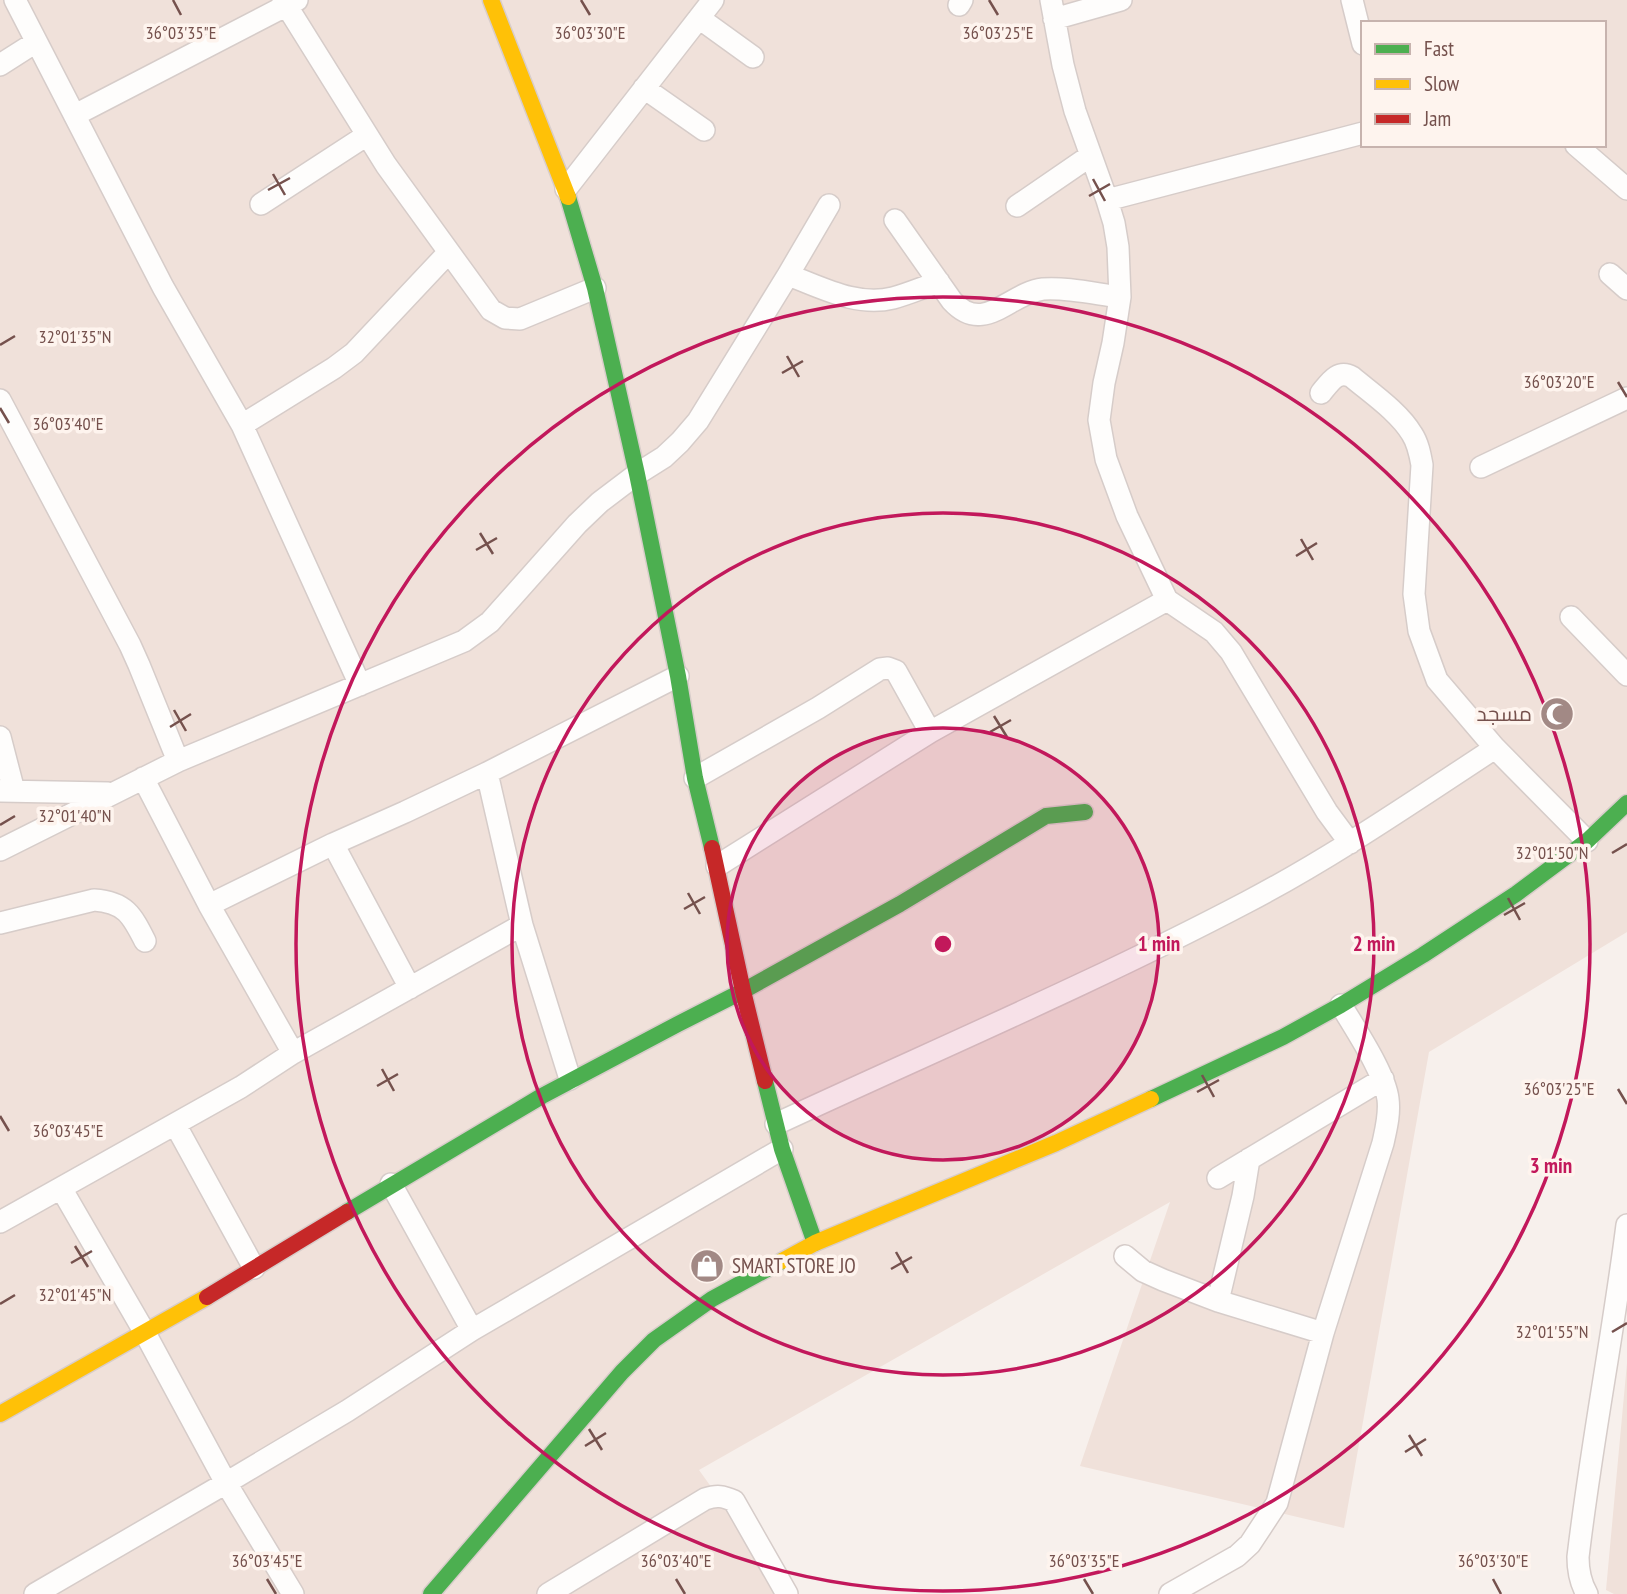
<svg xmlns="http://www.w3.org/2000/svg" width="1627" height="1594" font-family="'PT Sans Narrow',Cairo,sans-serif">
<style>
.residential{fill:#f0e1da;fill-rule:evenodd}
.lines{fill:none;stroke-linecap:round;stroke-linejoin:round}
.street-casing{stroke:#d6ccc9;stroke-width:24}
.fast-casing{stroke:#d8cdca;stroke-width:19}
.slow-casing{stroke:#d8cdca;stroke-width:19}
.jam-casing{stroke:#d8cdca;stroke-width:19}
.street{stroke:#fefdfc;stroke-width:21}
.fast{stroke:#4caf50;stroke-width:16}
.slow{stroke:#ffc107;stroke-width:16}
.jam{stroke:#c62828;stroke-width:16}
.ticks{fill:none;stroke:#75514d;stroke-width:2.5}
.ring{fill:none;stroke:#c2185b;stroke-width:3.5}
.labels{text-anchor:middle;stroke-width:7;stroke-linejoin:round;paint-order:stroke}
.poi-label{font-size:21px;fill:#75514d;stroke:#fef4ee;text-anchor:end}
.ticks-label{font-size:18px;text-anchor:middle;fill:#75514d;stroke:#fef4ee;stroke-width:7;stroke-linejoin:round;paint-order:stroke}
.centre{fill:#c2185b;stroke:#fef4ee;stroke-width:3.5}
.ring-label{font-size:21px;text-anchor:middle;font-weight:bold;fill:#c2185b;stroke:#fef4ee;stroke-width:7;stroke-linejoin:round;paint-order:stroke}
</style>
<rect width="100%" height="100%" fill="#f7f0ec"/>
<path class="residential" d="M0,0H1627V932L1429,1052L1344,1528L1080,1466L1170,1202L699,1470L788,1594H0ZM1363,23H1604V145H1363Z
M1627,1363V1594H1614L1606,1590Z"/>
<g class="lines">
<g class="street-casing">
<path id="street" d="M15,0L163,287L242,425L360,685
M283,0L386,165L491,310L505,318L520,319L595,288
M1051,0L1063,65L1075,111L1107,200L1114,223L1118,247L1120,297L1113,343L1104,383L1099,420L1106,459L1127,516L1167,600L1214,632L1231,652L1327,812L1350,843
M1352,0L1363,44
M959,5L962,0
M699,18L753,57
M1054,19L1121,0
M0,65L36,42
M644,88L704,130
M75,115L297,0
M1576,145L1627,189
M566,189L713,0
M1107,200L1363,133
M261,204L367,135
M1017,206L1090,156
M895,220L952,301C984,336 1009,293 1043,289C1066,287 1096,294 1120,297
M1610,274L1627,289
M788,275C821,287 856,307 893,298C908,294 924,287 939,282
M1321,393C1330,382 1338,369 1352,377C1371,393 1399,412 1412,434C1418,443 1420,454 1422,465L1414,594L1419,631L1437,680L1495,748L1587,841
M0,400L130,645L139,665L178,761
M242,425L334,368L354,353L449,252
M1481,467L1627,398
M1571,617L1627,675
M0,737L14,791
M487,773L522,925L570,1079
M143,778L209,905L293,1053
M695,778L818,708L880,669L888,668L896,671L930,732
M0,791L108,793
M333,844L410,988
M0,850L178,761L464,641L490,622L577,524L600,502L637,474L664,457L680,442L698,421L788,275L829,205
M717,866L930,732L1167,600
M209,905L333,844L405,812L487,773L678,676
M0,923L94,900C125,902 132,915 145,941
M175,1124L254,1268
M776,1124C933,1051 1093,983 1247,902C1333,857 1414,801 1495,748
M1218,1178L1383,1079
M391,1184L472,1330
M61,1188L145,1333L226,1483L293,1594
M0,1222L241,1087L293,1053L522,925
M1125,1256L1143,1271L1163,1280L1218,1301L1323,1333
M1218,1301L1243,1196L1249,1159
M35,1594L226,1483L347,1411L472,1330L782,1149
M548,1594L705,1499C717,1495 723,1496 734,1501L787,1594
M1170,1594L1237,1556L1250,1544L1277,1503L1323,1333L1383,1143C1386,1129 1390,1114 1388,1099C1385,1073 1355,1029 1341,1005
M1587,1594C1580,1582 1578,1571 1578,1557C1591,1446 1613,1336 1627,1225"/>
</g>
<g class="fast-casing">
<path id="fast" d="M568,197L595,288L637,474L678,676L695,778L712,848
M765,1081L782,1149L815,1243
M1151,1099L1283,1037L1341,1005L1423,955L1516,894L1587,841L1627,803
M347,1212L542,1096L678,1024L743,991L900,904L1046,816L1085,812
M431,1594L622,1372L654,1340L712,1299L782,1261"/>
</g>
<g class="slow-casing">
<path id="slow" d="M491,0L568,197
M782,1261L815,1243L1056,1143L1151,1099
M0,1414L207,1297"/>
</g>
<g class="jam-casing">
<path id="jam" d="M712,848L743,991L765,1081
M207,1297L347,1212"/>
</g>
<use href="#street" class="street"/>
<use href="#fast" class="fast"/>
<use href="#slow" class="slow"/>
<use href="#jam" class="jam"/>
</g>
<path class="ticks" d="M173,0L181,15M581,0L590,15M989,0L998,15M273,174L285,195M1093,179L1105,201M268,190L290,178M1089,196L1110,184M0,345L15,336M787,356L799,377M782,373L803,361M1618,382L1627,397M0,408L9,423M480,533L493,554M1301,539L1313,560M476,550L497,538M1296,556L1317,543M174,710L186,731M994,716L1007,737M170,727L191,714M990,732L1011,720M0,825L15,816M1612,853L1627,844M688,893L700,914M1508,898L1520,920M684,909L705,897M1504,915L1525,903M382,1069L394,1091M1202,1075L1214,1097M377,1086L398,1074M1618,1089L1627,1104M1197,1092L1219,1080M0,1116L9,1131M75,1246L88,1267M896,1252L908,1273M71,1263L92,1251M891,1269L912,1257M0,1304L15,1295M1612,1332L1627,1323M589,1429L602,1450M1409,1435L1422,1456M585,1446L606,1433M1405,1452L1426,1439M267,1579L276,1594M676,1579L685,1594M1084,1579L1093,1594M1493,1579L1501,1594"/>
<circle cx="943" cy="944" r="216" fill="#c2185b" fill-opacity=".12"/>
<g class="ring">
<circle cx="943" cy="944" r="216"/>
<circle cx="943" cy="944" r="431"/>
<circle cx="943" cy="944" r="647"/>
</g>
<defs>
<g id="mosque-disc" transform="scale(1.75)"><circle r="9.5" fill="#a28985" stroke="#fef4ee"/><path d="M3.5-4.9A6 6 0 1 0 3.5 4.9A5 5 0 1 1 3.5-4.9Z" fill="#fff"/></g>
<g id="shop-disc" transform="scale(1.75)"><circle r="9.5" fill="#a28985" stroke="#fef4ee"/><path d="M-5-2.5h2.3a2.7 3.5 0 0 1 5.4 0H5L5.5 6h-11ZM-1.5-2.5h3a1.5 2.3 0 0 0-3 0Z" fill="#fff"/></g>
</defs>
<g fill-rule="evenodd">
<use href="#mosque-disc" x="1557" y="714"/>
<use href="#shop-disc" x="707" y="1266"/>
</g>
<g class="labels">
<g class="poi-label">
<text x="1532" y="721">مسجد</text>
<text x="732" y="1273" text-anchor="start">SMART STORE JO</text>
</g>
</g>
<g class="ticks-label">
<text x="590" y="39">36°03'30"E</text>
<text x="181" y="39">36°03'35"E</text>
<text x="998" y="39">36°03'25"E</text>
<text x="75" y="343">32°01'35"N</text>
<text x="1559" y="388">36°03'20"E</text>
<text x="68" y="430">36°03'40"E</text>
<text x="75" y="822">32°01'40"N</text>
<text x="1552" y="859">32°01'50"N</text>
<text x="1559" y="1095">36°03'25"E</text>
<text x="68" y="1137">36°03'45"E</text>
<text x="75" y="1301">32°01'45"N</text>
<text x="1552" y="1338">32°01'55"N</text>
<text x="267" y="1567">36°03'45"E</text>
<text x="676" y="1567">36°03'40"E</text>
<text x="1084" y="1567">36°03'35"E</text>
<text x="1493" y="1567">36°03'30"E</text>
</g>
<circle cx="943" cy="944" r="10" class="centre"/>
<g class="ring-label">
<text x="1159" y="951">1 min</text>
<text x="1374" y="951">2 min</text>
<text x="1551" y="1173">3 min</text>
</g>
<rect x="1361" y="21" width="245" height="126" fill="#fef4ee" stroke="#c7b3ae" stroke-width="2"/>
<rect x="1375" y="44" width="35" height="10" fill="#4caf50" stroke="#c7b3ae" stroke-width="2"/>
<text x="1424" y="56" font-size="21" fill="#75514d">Fast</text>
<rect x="1375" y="79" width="35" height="10" fill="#ffc107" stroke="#c7b3ae" stroke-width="2"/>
<text x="1424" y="91" font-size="21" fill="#75514d">Slow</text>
<rect x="1375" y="114" width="35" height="10" fill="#c62828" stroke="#c7b3ae" stroke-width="2"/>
<text x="1424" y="126" font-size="21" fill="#75514d">Jam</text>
</svg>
